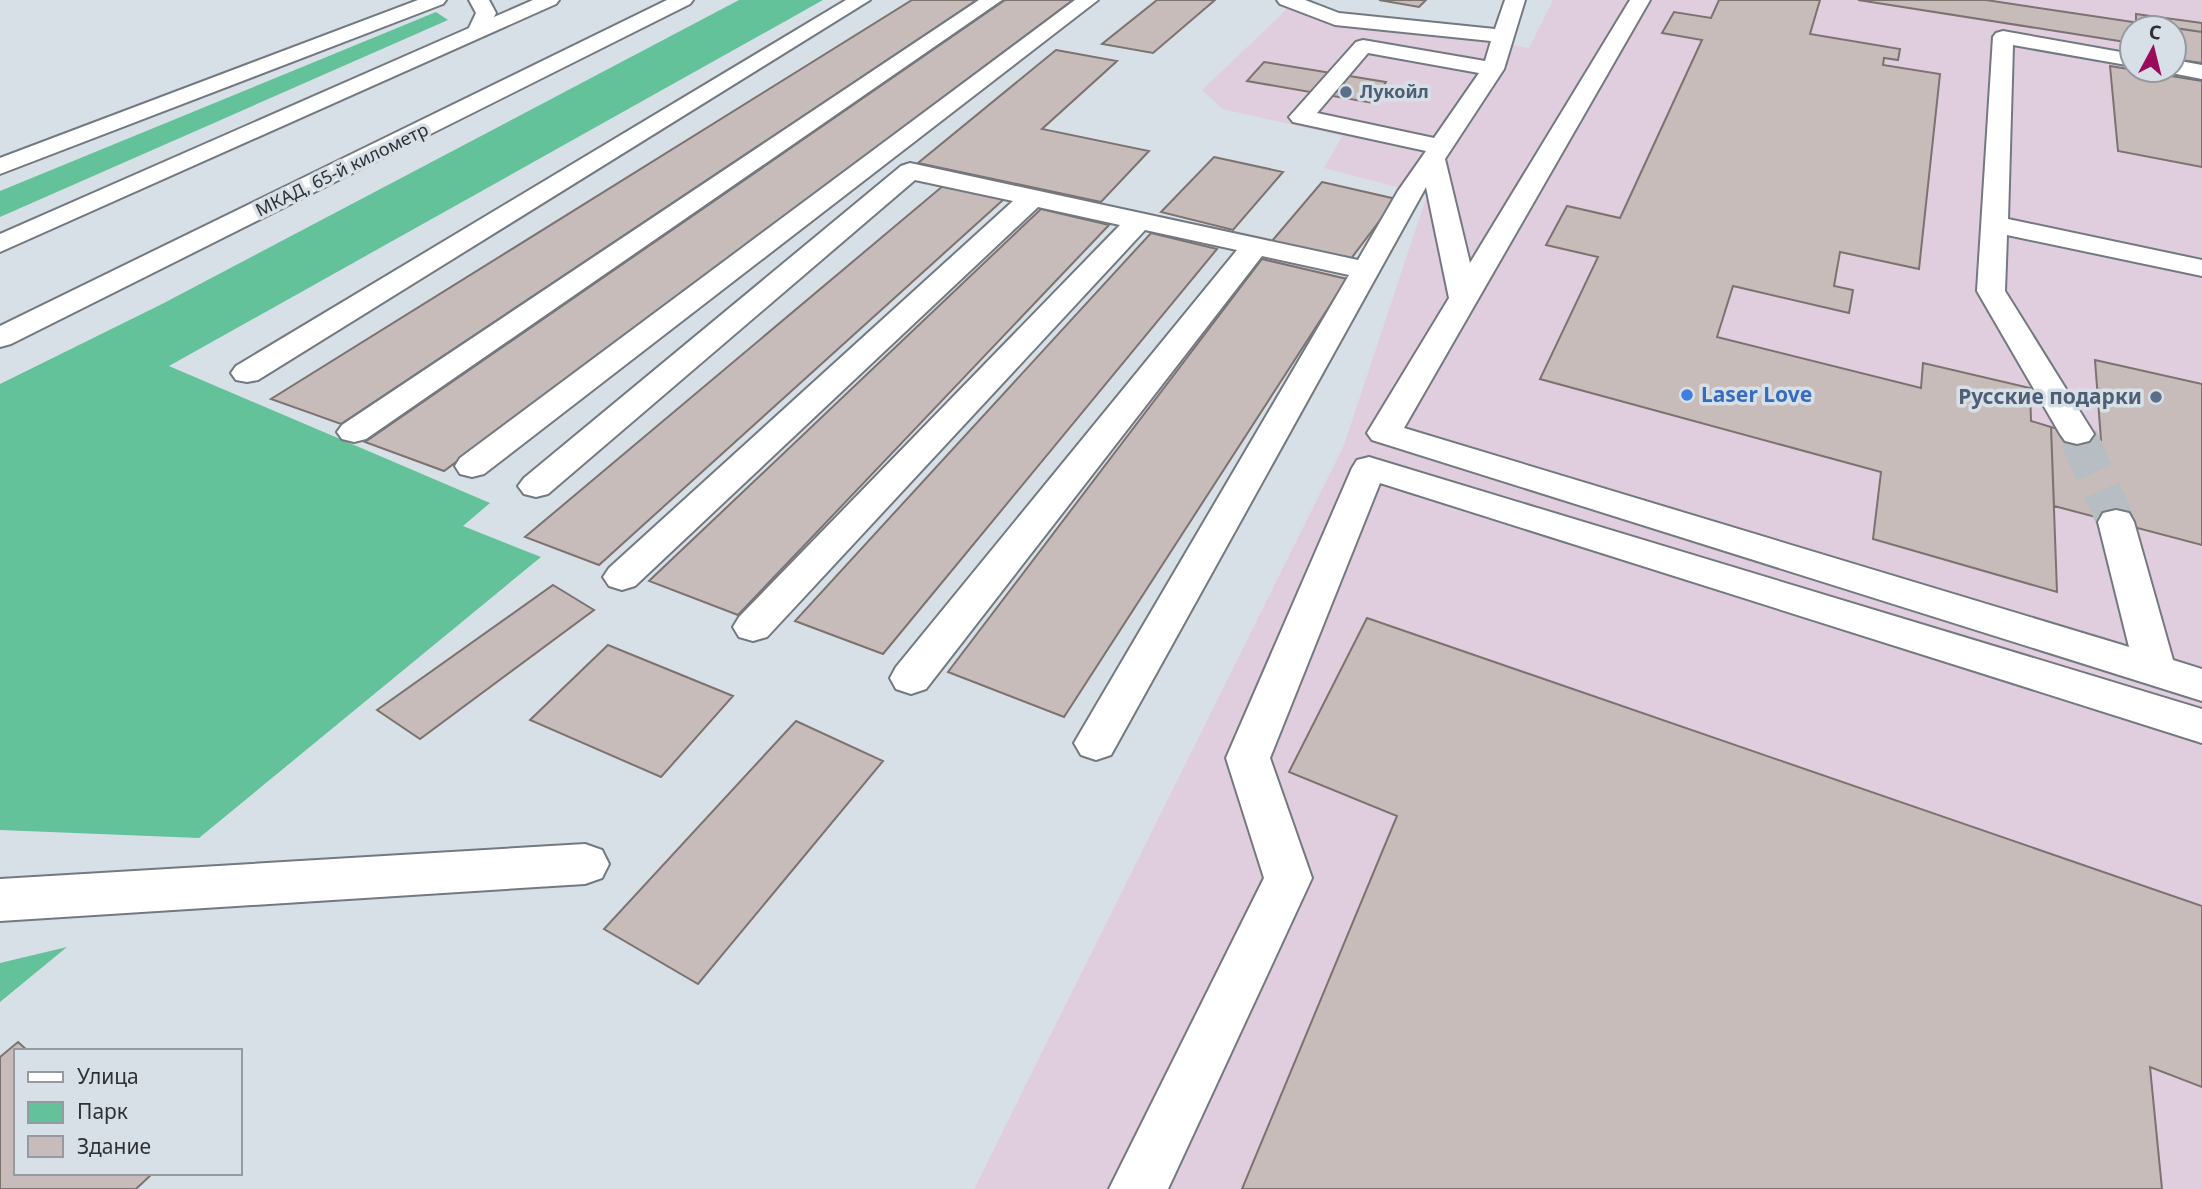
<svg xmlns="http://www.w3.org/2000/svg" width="2202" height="1189" font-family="'Noto Sans',sans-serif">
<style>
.commercial{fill:#e0cedf;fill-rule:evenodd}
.green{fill:#63c29a}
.building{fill:#c7bcb9;stroke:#7c726f;stroke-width:2}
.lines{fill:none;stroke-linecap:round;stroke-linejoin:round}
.minor-tunnel-far1{stroke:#b6bdc3;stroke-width:30;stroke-dasharray:30 15;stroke-linecap:butt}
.minor-tunnel{stroke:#b6bdc3;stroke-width:38;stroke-dasharray:38 19;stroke-linecap:butt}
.minor-casing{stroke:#737980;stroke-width:4}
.highway-casing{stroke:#737980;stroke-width:4}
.minor{fill:#fff;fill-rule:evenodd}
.highway{fill:#fff;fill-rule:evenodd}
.service-dot{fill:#5c6f8a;stroke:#d8e0e7;stroke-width:2.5}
.shop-dot{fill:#3f7fe0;stroke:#d8e0e7;stroke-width:2.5}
.labels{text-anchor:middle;stroke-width:7;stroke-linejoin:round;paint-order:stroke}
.far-service-label{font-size:18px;font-weight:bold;fill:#4e5e75;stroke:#d8e0e7;text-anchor:start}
.far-street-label{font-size:18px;fill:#2e3134;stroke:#d8e0e7}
.shop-label{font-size:21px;font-weight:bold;fill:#366cbe;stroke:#d8e0e7;text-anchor:start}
.service-label{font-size:21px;font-weight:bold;fill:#4e5e75;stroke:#d8e0e7;text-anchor:end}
</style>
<rect width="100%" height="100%" fill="#d8e0e7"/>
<path class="commercial" d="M1553,0H2202V1189H974L1344,445L1427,195L1324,168L1342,136L1222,109L1202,90L1288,8L1529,48ZM2132,28H2174V70H2132Z"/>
<path class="green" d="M739,0H823L169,366L490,503L463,526L541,557L199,838L0,830V384L162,304Z
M436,12L448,20L0,217V191Z
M67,947L0,1002V963Z"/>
<path class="building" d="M912,0H977L341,424L271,399Z
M1005,0H1073L444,471L365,442Z
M1157,0H1215L1153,53L1102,44Z
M1379,0H1426L1419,7Z
M1719,0H1820L1810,34L1900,49L1898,60L1884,58L1883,65L1940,74L1919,269L1840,252L1834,286L1853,290L1849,313L1733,286L1717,337L1921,388L1923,363L2030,388L2031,421L2051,427L2057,592L1873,539L1881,472L1540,379L1598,257L1546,245L1567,206L1620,218L1702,40L1662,33L1674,12L1711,18Z
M1858,0H1986L2173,28H2132V43Z
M2136,14L2202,23V32L2136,22Z
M2174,28L2202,32V63L2174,59Z
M1056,50L1117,61L1042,129L1149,151L1101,202L918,163Z
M1264,62L1386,82L1373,103L1247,81Z
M2110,66L2202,81V167L2118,151Z
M1214,157L1283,172L1233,230L1161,212Z
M1322,182L1396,199L1350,260L1272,241Z
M944,185L1004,199L599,565L525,537Z
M1041,209L1109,225L738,615L649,581Z
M1151,233L1217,249L883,654L795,621Z
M1262,259L1347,279L1064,717L948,672Z
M2095,360L2202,384V545L2054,506L2051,427L2101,440Z
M553,585L594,610L420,739L377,710Z
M1367,618L2202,906V1087L2150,1067L2162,1189H1242L1397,816L1289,772Z
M608,645L733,696L661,777L530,720Z
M796,721L883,761L698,984L604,929Z
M18,1042L28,1051H16V1173H153L136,1189H0V1057Z"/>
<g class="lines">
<path class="minor-tunnel-far1" d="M2077,434L2080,440"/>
<path class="minor-tunnel" d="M2079,438L2116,522"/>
<g class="minor-casing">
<path id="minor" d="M418,0H446L443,4L0,174V158Z
M469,0H489L496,13L484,36H470L467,32L476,13Z
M846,0H870L258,380L247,382L236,380L231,373L236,366Z
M979,0H1002L366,439L354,442L342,439L337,432L342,425Z
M1075,0H1098L484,474L472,477L460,474L455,466L460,458Z
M1277,0H1305L1339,13L1495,29L1505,0H1525L1504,69L1445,159L1470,263L1630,0H1650L1404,428L2129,647L2098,522L2103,513L2116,510L2129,513L2134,522L2173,660L2202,669V701L1372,440L1367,433L1449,298L1426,187L1111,755L1096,760L1081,755L1074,743L1349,275L1262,256L926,689L911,694L896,689L890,678L896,667L1237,250L1145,230L767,637L753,641L739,637L733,627L739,617L1120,225L1038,207L635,586L622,590L609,586L603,577L609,568L1013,201L915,180L548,494L536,497L524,494L518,486L524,478L901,166L910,163L1358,260L1398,191L1426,151L1293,122L1289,117L1356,42L1363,40L1485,61L1491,41L1335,25L1280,4ZM1368,53L1479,73L1434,138L1317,113Z
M2003,31L2132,54V66L2013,45L2008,219L2202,260V276L2007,235L2005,291L2094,434L2089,441L2077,444L2065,441L2060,434L1977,291L1993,37L1996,33Z
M2174,60L2202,65V79L2166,72L2174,70Z
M1369,457L2202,709V743L1380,483L1270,758L1312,878L1168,1189H1109L1264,878L1226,758L1352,468L1357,460Z
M585,844L602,850L609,864L602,878L585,884L0,921V879Z"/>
</g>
<g class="highway-casing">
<path id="highway" d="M533,0H559L556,4L0,252V234Z
M667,0H693L690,4L11,344L0,347V326Z"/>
</g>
<use href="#minor" class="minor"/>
<use href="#highway" class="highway"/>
</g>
<g class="service-dot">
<circle cx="1346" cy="92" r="7"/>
<circle cx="2156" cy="397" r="7"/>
</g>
<circle class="shop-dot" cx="1687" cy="395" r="7"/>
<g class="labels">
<g class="far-service-label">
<text x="1360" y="98">Лукойл</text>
</g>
<g class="far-street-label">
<text transform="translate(342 170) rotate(-26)" y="6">МКАД, 65-й километр</text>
</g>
<g class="shop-label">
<text x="1701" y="402">Laser Love</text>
</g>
<g class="service-label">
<text x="2142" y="404">Русские подарки</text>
</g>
</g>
<rect x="14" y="1049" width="228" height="126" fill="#d8e0e7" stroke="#949a9f" stroke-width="2"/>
<rect x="28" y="1072" width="35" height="10" fill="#ffffff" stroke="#949a9f" stroke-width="2"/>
<text x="77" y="1084" font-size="21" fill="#2e3134">Улица</text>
<rect x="28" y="1102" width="35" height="21" fill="#63c29a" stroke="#949a9f" stroke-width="2"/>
<text x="77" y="1119" font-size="21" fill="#2e3134">Парк</text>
<rect x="28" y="1136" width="35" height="21" fill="#c7bcb9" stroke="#949a9f" stroke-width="2"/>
<text x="77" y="1154" font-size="21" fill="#2e3134">Здание</text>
<g transform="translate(2153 49) rotate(7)"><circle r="33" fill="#d8e0e7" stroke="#949a9f" stroke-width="2"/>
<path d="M0-5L12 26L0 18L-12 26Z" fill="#9a0b5b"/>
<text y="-10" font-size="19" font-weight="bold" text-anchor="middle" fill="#2e3134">С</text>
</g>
</svg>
